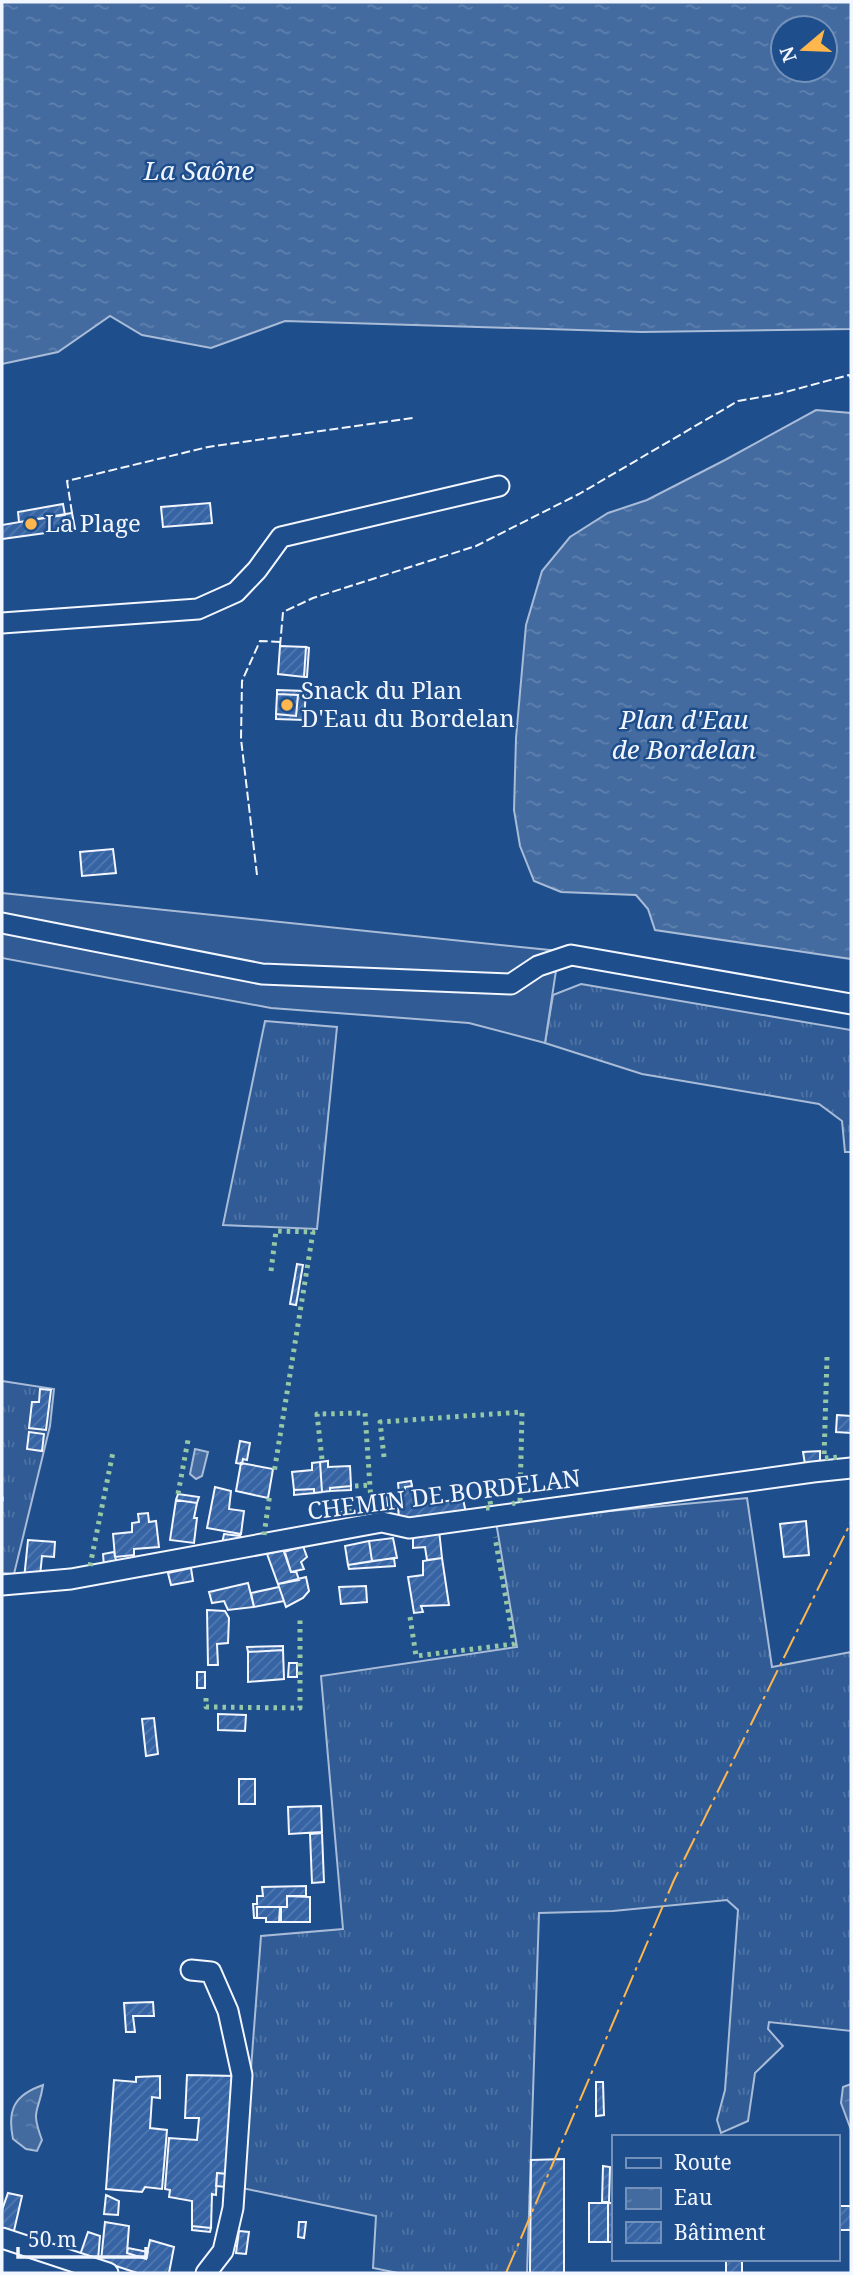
<svg xmlns="http://www.w3.org/2000/svg" width="853" height="2275" font-family="'Noto Serif',serif">
<style>
.grass{fill:url(#grass-tufts);stroke:#a8bbd7;stroke-width:2}
.built{fill:#305b95;stroke:#a8bbd7;stroke-width:2}
.water{fill:url(#water-ripples);stroke:#a8bbd7;stroke-width:2;fill-rule:evenodd}
.building{fill:url(#building-hatch);stroke:#f2f6ff;stroke-width:2}
.lines{fill:none;stroke-linecap:round;stroke-linejoin:round}
.minor-casing{stroke:#f2f6ff;stroke-width:23}
.minor{stroke:#1f4e8c;stroke-width:19}
.hedge{stroke:#97c8a6;stroke-width:5;stroke-dasharray:3.5 5;stroke-linecap:butt}
.fence{stroke:#f2f6ff;stroke-width:2;stroke-dasharray:9 3.5;stroke-linecap:butt}
.power{stroke:#ffb74d;stroke-width:2;stroke-dasharray:24 5 3.5 5;stroke-linecap:butt}
.poi-dot{fill:#ffb74d;stroke:#1f4e8c;stroke-width:2.5}
.labels{text-anchor:middle;stroke-width:5;stroke-linejoin:round;paint-order:stroke}
.poi-label{font-size:24px;fill:#f2f6ff;stroke:#1f4e8c;text-anchor:start}
.street-label{font-size:24px;fill:#f2f6ff;stroke:#1f4e8c}
.water-label{font-size:26px;font-style:italic;fill:#f2f6ff;stroke:#1f4e8c}
</style>
<defs>
<pattern id="grass-tufts" width="24" height="20" patternUnits="userSpaceOnUse" patternTransform="scale(1.75)"><rect width="24" height="20" fill="#305b95"/><path d="M3 7l-1-3M5 7V3M7 7l1-3M15 17l-1-3M17 17v-4M19 17l1-3" fill="none" stroke="#4e73a5"/></pattern>
<pattern id="water-ripples" width="26" height="14" patternUnits="userSpaceOnUse" patternTransform="scale(1.75)"><rect width="26" height="14" fill="#446ba0"/><path d="M2 4q2-2 4 0t4 0M15 11q2-2 4 0t4 0" fill="none" stroke="#5f81ae"/></pattern>
<pattern id="building-hatch" width="6" height="6" patternUnits="userSpaceOnUse" patternTransform="scale(1.75)"><rect width="6" height="6" fill="#3563a3"/><path d="M-1 1l2-2M0 6l6-6M5 7l2-2" fill="none" stroke="#537ab1"/></pattern>
</defs>
<rect width="100%" height="100%" fill="#1f4e8c"/>
<path class="grass" d="M581,984L851,1030V1152H845L842,1121L819,1104L642,1074L545,1043L553,995Z
M265,1021L337,1027L317,1229L223,1225Z
M2,1381L54,1389L50,1426L14,1574L2,1573Z
M747,1498L772,1667L851,1652V2031L769,2022L768,2029L783,2046L755,2073L748,2121L721,2133L717,2120L725,2090L738,1910L727,1900L613,1911L539,1913L527,2273H398L373,2268L376,2216L242,2188L261,1936L343,1929L321,1676L517,1647L496,1522Z"/>
<path class="built" d="M2,893L559,951L545,1043L469,1023L271,1008L2,958Z"/>
<path class="water" d="M2,2H851V329L642,332L285,321L211,348L142,335L110,316L58,352L2,364ZM825,28V70H783V28Z
M816,410L851,413V959L655,930L648,909L636,895L561,892L534,881L520,846L514,810L516,738L526,625L542,571L570,537L608,513L647,500L725,460Z
M195,1449L208,1452L202,1476L196,1479L190,1474Z
M851,2084V2130L841,2103L843,2087Z
M43,2085C39,2113 30,2108 42,2140L37,2151L26,2149L13,2139C7,2110 14,2095 43,2085Z"/>
<path class="building" d="M210,503L212,523L163,527L161,507Z
M63,504L65,515L19,522L18,512Z
M72,513L75,529L2,539V525Z
M280,646L306,647L304,677L278,674Z
M306,647L309,648L307,677H304Z
M277,690L306,691L304,720L276,719V714L296,716L298,695L277,694Z
M277,694L298,695L296,716L276,714Z
M113,849L116,873L82,876L80,852Z
M297,1264L303,1265L296,1305L290,1304Z
M40,1389L51,1390L46,1430L29,1428L32,1402H39Z
M837,1415L851,1416V1433L836,1432Z
M29,1432L44,1434L42,1451L27,1449Z
M240,1441L250,1443L247,1460L243,1459L242,1464L236,1463Z
M820,1451V1464H805L803,1452Z
M328,1461V1467L350,1466L351,1486L330,1488V1491L322,1492L320,1462Z
M320,1462L322,1492L314,1493V1489L294,1490L292,1472L312,1470V1463Z
M241,1463L273,1469L268,1498L236,1491Z
M411,1481L412,1486L405,1487V1492L399,1493L398,1483Z
M351,1486V1490L330,1491V1488Z
M412,1486L414,1505L463,1499L466,1513L412,1523L399,1518L398,1507L388,1508L387,1495L405,1492V1487Z
M215,1487L231,1491L229,1509L244,1511L241,1534L207,1528Z
M314,1489V1493L294,1495V1490Z
M178,1494L199,1497L197,1503L176,1500Z
M176,1500L197,1503L194,1518H197L194,1543L170,1540Z
M148,1513L149,1522L156,1521L159,1547L134,1549V1555L115,1557L113,1534L132,1532V1523L139,1522L138,1514Z
M806,1521L809,1555L784,1557L780,1524Z
M439,1530L442,1558L427,1560L425,1547L413,1548V1535Z
M224,1534L240,1536L241,1541L222,1544Z
M393,1538L397,1558L372,1561L369,1541Z
M28,1540L55,1542L54,1557L42,1556L40,1576L24,1579Z
M369,1541L372,1561L348,1565L345,1546Z
M303,1546L307,1557L301,1562L304,1569L291,1572L284,1552Z
M284,1549L291,1572L296,1571L299,1580L278,1584L267,1554Z
M114,1552L117,1564L104,1566L103,1554Z
M394,1558L395,1566L349,1569L348,1565Z
M442,1558L449,1605L421,1606L423,1612L414,1613L408,1577L423,1575V1561Z
M191,1568L193,1581L171,1585L168,1573Z
M306,1577L309,1591L303,1598L286,1607L278,1584Z
M248,1583L254,1607L228,1610L224,1601L212,1603L209,1592Z
M366,1586L367,1602L341,1604L339,1587Z
M279,1587L284,1601L254,1607L251,1593Z
M207,1610L225,1611L229,1618L228,1643L217,1644L218,1665H208Z
M283,1646V1650L248,1652L247,1647Z
M283,1650L284,1679L248,1682V1652Z
M289,1663H297V1677H288Z
M197,1672H205V1688H197Z
M218,1714L246,1715L245,1731L218,1730Z
M154,1718L158,1754L146,1756L142,1719Z
M239,1779H255V1804H239Z
M321,1806L322,1832L289,1834L288,1807Z
M322,1833L324,1882L312,1883L310,1834Z
M306,1886V1896H287V1907H257V1918H254L253,1904H257V1896H263L262,1887Z
M287,1896L310,1897V1922H281V1907H287Z
M257,1907H280L279,1922H266V1918H257Z
M153,2002L154,2016H133L135,2032H126L124,2003Z
M187,2075L237,2076L232,2174L217,2173L216,2195L212,2194L211,2228L192,2226V2201L169,2197L170,2190L165,2189L169,2138L197,2140L199,2118H185Z
M160,2076V2098L152,2097L150,2128L167,2130L162,2189L145,2187L142,2192L106,2189L114,2080L136,2082V2077Z
M596,2082H603L604,2115L596,2116Z
M564,2159V2273H530L531,2160Z
M603,2166L610,2167L609,2202H602Z
M217,2173L228,2174L227,2187L216,2186Z
M8,2193L22,2196L13,2235L2,2232V2210Z
M106,2195L119,2201L118,2215L104,2214Z
M589,2203H608V2242H589Z
M608,2203H613V2242H608Z
M837,2206H851V2230H837Z
M105,2222L129,2226L127,2253L146,2259L150,2240L174,2247L169,2273H137L101,2261Z
M299,2222H306L304,2238L298,2237Z
M192,2226L211,2228L210,2232L192,2230Z
M239,2231L249,2232L246,2254L236,2253Z
M88,2232L100,2236L98,2260L80,2255Z
M128,2248L148,2252L146,2259L127,2253Z
M726,2259H742V2273H726Z"/>
<g class="lines">
<g class="minor-casing">
<path id="minor" d="M2,623L198,609L236,592L257,570L281,537L499,486
M2,923L262,974L511,984L538,966L571,955L851,1004
M2,1585L71,1579L382,1522L409,1528L813,1472L851,1468
M191,1970L211,1972L228,2011L242,2075L233,2208L223,2251L206,2273
M2,2238L108,2273"/>
</g>
<use href="#minor" class="minor"/>
<path class="hedge" d="M271,1271L276,1231L313,1232L274,1473
M827,1357L824,1458L840,1457
M384,1457L380,1422L522,1412L520,1501L512,1504
M322,1459L317,1414L365,1413L371,1501L368,1506L337,1515
M355,1486L370,1485
M178,1494L188,1440
M2,1499H4
M486,1508H491L488,1486L499,1484
M264,1535L270,1493
M90,1566L113,1452
M410,1617L416,1656L514,1644L495,1537
M206,1698V1707L300,1708V1620"/>
<path class="fence" d="M72,513L67,481L208,447L413,418
M280,646L283,612L313,598L476,546L579,494L738,401L778,394L849,375L851,379
M257,875L241,739L242,681L260,641L281,642"/>
<path class="power" d="M506,2273L674,1880L851,1522"/>
</g>
<g class="poi-dot">
<circle cx="31" cy="524" r="7"/>
<circle cx="287" cy="705" r="7"/>
</g>
<g class="labels">
<g class="poi-label">
<text x="45" y="532">La Plage</text>
<text x="301" y="699">Snack du Plan<tspan x="301" dy="28">D'Eau du Bordelan</tspan></text>
</g>
<g class="street-label">
<text transform="translate(444 1495) rotate(-7)" y="8">CHEMIN DE BORDELAN</text>
</g>
<g class="water-label">
<text x="199" y="180">La Saône</text>
<text x="684" y="729">Plan d'Eau<tspan x="684" dy="30">de Bordelan</tspan></text>
</g>
</g>
<rect width="853" height="2275" fill="none" stroke="#f2f6ff" stroke-width="7"/>
<rect x="612" y="2135" width="228" height="126" fill="#1f4e8c" stroke="#7391ba" stroke-width="2"/>
<rect x="626" y="2158" width="35" height="10" fill="#1f4e8c" stroke="#7391ba" stroke-width="2"/>
<text x="674" y="2170" font-size="21" fill="#f2f6ff">Route</text>
<rect x="626" y="2188" width="35" height="21" fill="url(#water-ripples)" stroke="#7391ba" stroke-width="2"/>
<text x="674" y="2205" font-size="21" fill="#f2f6ff">Eau</text>
<rect x="626" y="2222" width="35" height="21" fill="url(#building-hatch)" stroke="#7391ba" stroke-width="2"/>
<text x="674" y="2240" font-size="21" fill="#f2f6ff">Bâtiment</text>
<g transform="translate(804 49) rotate(251)"><circle r="33" fill="#1f4e8c" stroke="#7391ba" stroke-width="2"/>
<path d="M0-5L12 26L0 18L-12 26Z" fill="#ffb74d"/>
<text y="-10" font-size="19" font-weight="bold" text-anchor="middle" fill="#f2f6ff">N</text>
</g>
<path d="M18 2247v10h128v-10" fill="none" stroke="#f2f6ff" stroke-width="3.5"/>
<text x="28" y="2247" font-size="21" fill="#f2f6ff" stroke="#1f4e8c" stroke-width="5" paint-order="stroke">50 m</text>
</svg>
